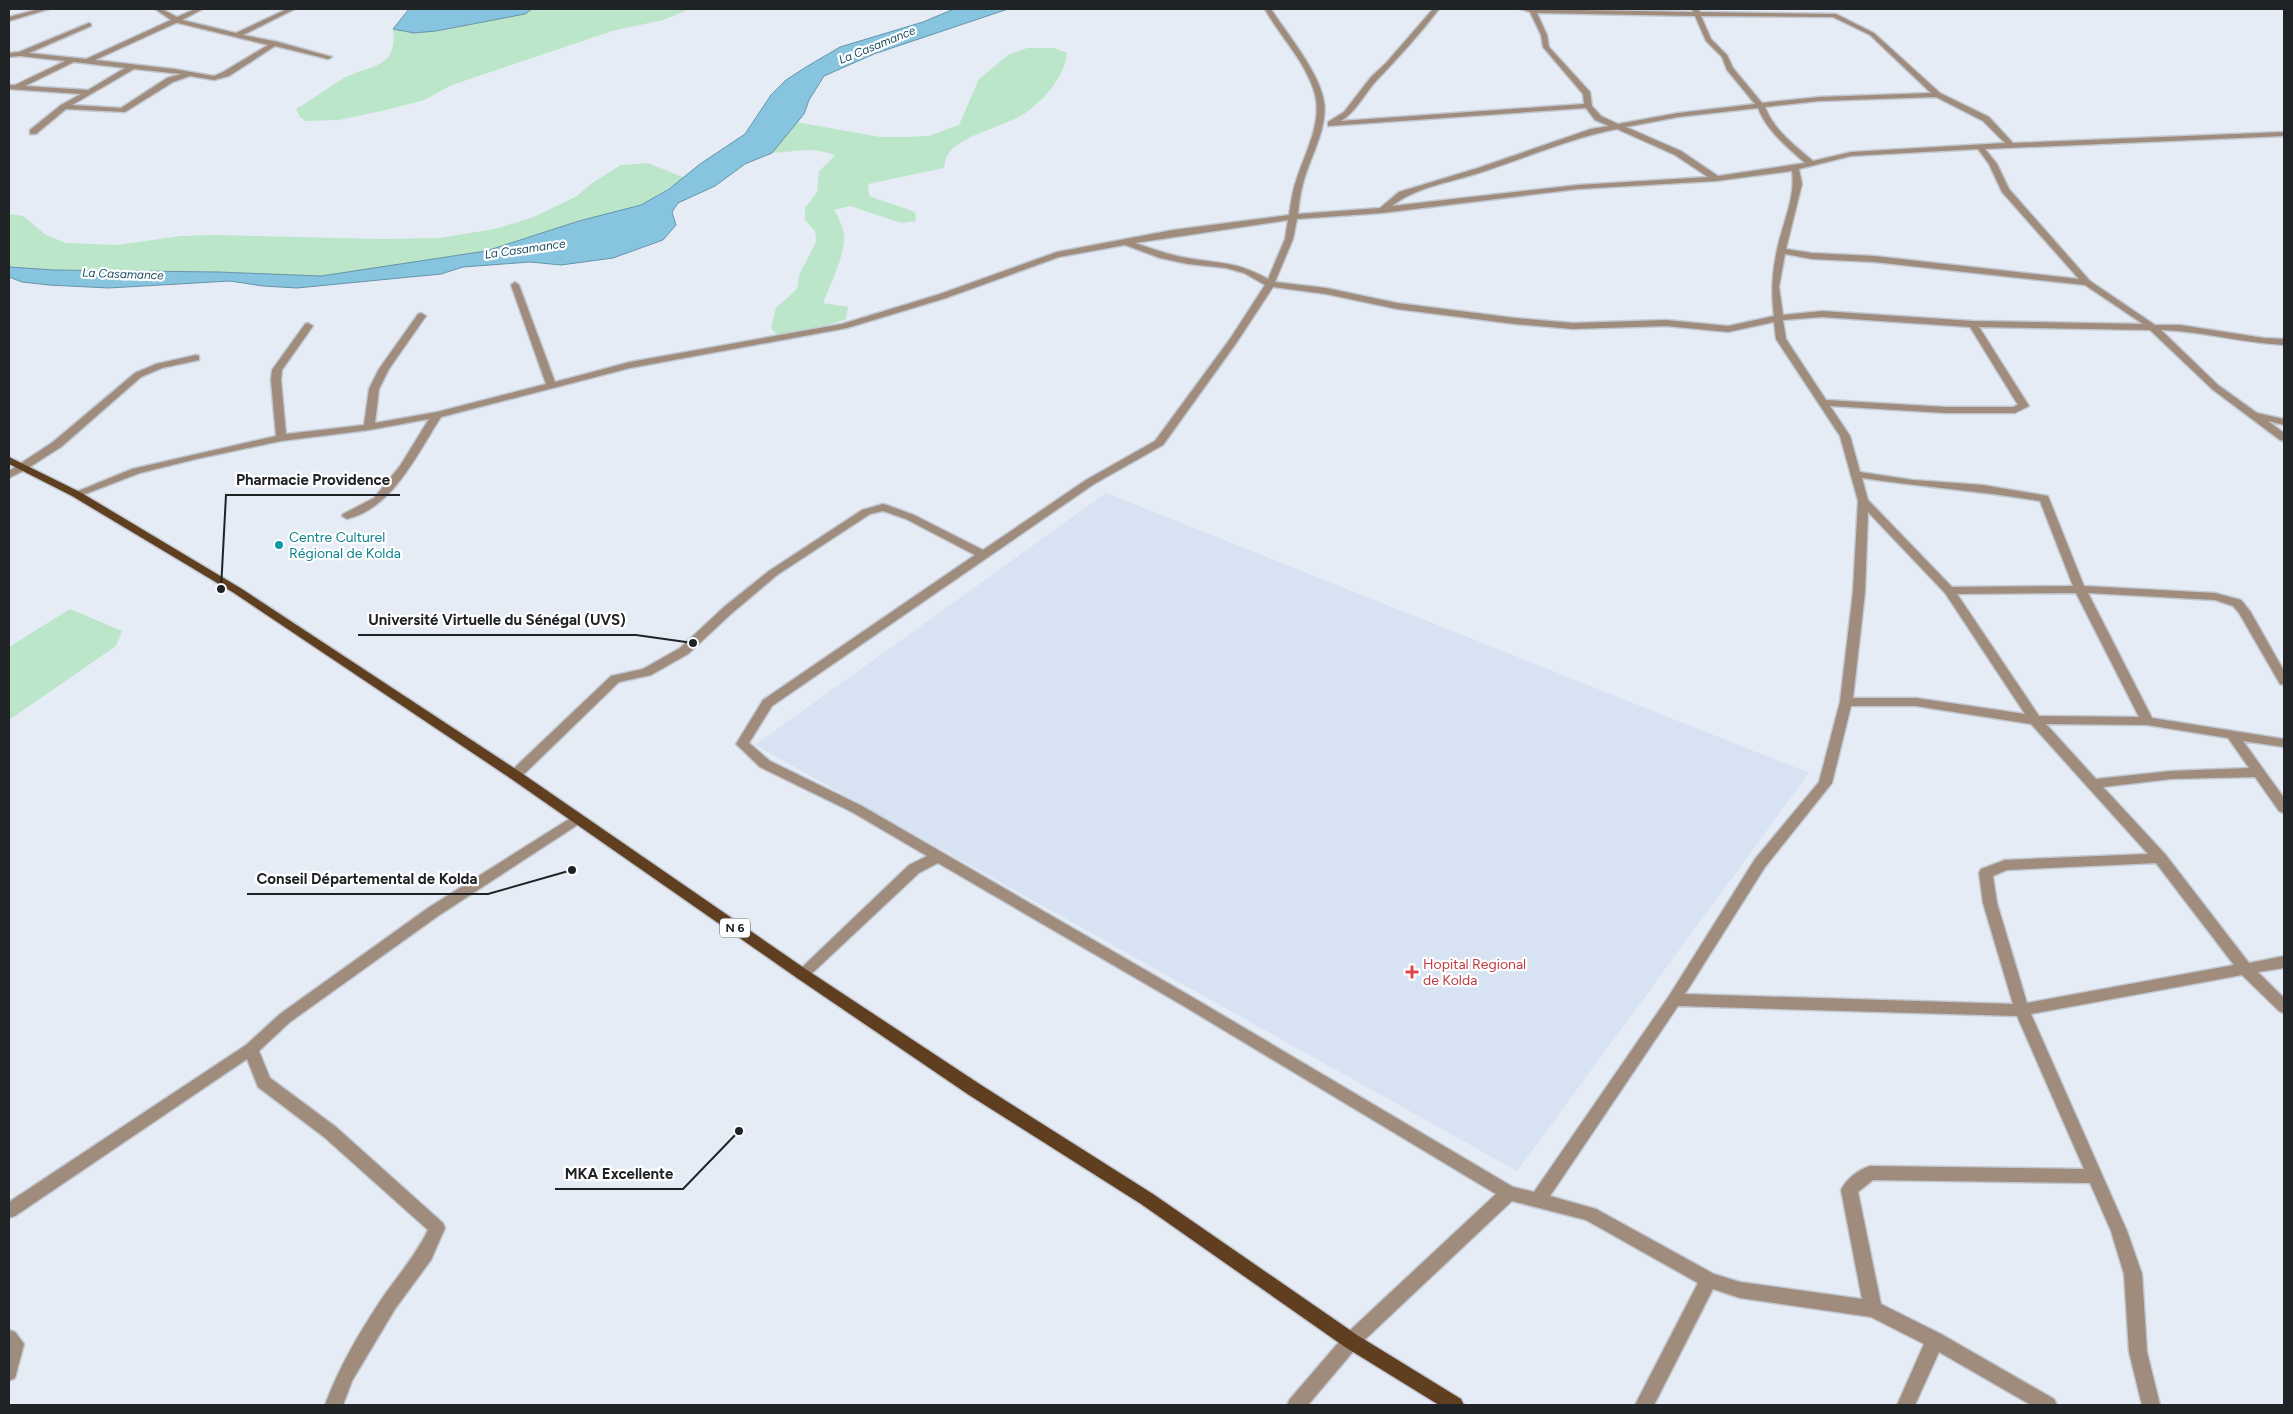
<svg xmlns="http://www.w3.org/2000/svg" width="2293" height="1414" font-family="Figtree,sans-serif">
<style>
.built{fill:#d7e2f2}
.green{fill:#bbe6c9}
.water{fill:#86c4df;stroke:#6794a8}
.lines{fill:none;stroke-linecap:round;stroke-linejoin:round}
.minor-casing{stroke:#c2c8d1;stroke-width:3}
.major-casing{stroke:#c2c8d1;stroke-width:3}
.minor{fill:#9f8c7c;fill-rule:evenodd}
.major{fill:#5f3f20;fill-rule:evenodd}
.culture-dot{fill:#0f9aa8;stroke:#fff;stroke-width:2}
.health-dot{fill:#e0444e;stroke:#fff;stroke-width:2}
.labels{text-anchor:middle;stroke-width:4.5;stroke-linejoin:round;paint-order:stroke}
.far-water-label{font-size:12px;font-style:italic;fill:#1c4e62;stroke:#fff}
.shield{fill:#fff;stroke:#636567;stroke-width:1}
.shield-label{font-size:12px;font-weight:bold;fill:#202326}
.culture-label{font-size:14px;fill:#0d838f;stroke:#fff;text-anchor:start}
.health-label{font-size:14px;fill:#be3a42;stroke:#fff;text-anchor:start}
.leader{fill:none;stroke:#202326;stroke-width:2}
.callout-dot{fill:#202326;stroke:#fff;stroke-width:2}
.callout-label{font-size:15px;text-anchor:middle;font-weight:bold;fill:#202326;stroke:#fff;stroke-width:4.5;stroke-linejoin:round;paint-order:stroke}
</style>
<rect width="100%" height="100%" fill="#e6ecf6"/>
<path class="built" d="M1106,493L1809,773L1517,1171L755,745Z"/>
<path class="green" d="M532,9H690L663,20L612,31L452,85L424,100L390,109L339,120L306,121L300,117L296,109C311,100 326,89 341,80C365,65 399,71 393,29L414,33L436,31L525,14Z
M1027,48H1054L1067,53C1064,78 1044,100 1024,114C1004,127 958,135 947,156C945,159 945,165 944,168L868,184L869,196L915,212L916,221L901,223L850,206L834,210C838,217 843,226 844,235C846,253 830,285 823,303L848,307L846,319L822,327L777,335L771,328L776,308L797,289L799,275L816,242L815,231L805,220V208L817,192L819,171L835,156C818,146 792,152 772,153L796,122L880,137H905L928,136L959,125L979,79L1008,55Z
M648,163L685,178L641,205L579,221L486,251L383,268L321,276L218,272L54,270L9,267V214L23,216L46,235L66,243L117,245L181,236L212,235L381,239L439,238L495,229L534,217L577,196L592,183L621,165Z
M70,609L122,631L116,646L9,720V647Z"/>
<path class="water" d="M409,9H532L525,14L436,31L414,33L393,29Z
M954,9H1008L874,54L824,76L809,100L804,114L772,153L745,164L715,186L678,203L672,212L676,225L663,240L613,258L561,265L530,262L463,267L441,274L297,288L263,286L230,281L109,288L49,285L22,282L9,277V267L54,270L218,272L321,276L486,251L579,221L641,205L669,189L700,164L745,134L771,95L786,80L806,67L840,47L923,22Z"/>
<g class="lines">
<g class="minor-casing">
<path id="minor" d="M39,9H49L9,21V17Z
M155,9H162L177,17L195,9H203L182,20L236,33L287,9H295L243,35L278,42L332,57L328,59L275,46L229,76L214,80L190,76L173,82L125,112L66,109L36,134H30V130L61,105L81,94L9,89V85H15L65,61L20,56L9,57V53L19,52L89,23L91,24V26L29,53L86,59L171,20ZM176,23H178L268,45L223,72L214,76L174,69L95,60ZM74,62L125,68L88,90L25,86ZM134,69L181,74L167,78L121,108L72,105Z
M1265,9H1271C1287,34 1320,73 1324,102C1328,129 1309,159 1303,184C1300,194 1299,204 1298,214L1380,208L1399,192L1478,168L1591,129L1609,126L1595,120L1586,108L1328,126V122L1344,112L1371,77L1386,63L1433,9H1439C1420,34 1399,57 1377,80C1364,94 1357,111 1341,121L1584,104L1583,94L1543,47L1541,35L1530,12L1520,9L1693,12L1692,9H1698L1700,12L1836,14L1874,33L1940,93L1989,117L2013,143L2284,132V136L1985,149L1997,164L2009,189L2090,281L2155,325H2180L2264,338L2284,339V345C2243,343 2202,331 2161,330L2218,385L2257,413L2284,419V425L2268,421L2284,433V441L2280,440L2212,389L2150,330L1979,327L2029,406L2015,413H1946L1830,406L1850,436L1860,472L1913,480L1983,485L2048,496L2084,586L2215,593L2241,600L2250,611L2284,671V685L2280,684L2239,613L2233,606L2215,600L2088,593L2152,718L2284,739V747L2243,741L2284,798V813L2279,811L2255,777L2171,779L2103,787L2165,854L2249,963L2284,956V968L2258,972L2284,998V1013L2279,1011L2242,975L2031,1014L2127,1231L2142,1274L2147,1352L2160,1405H2142L2129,1352L2124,1274L2111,1231L2090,1183L1873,1180L1858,1192L1881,1304L1941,1334L2054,1399L2057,1405H2031L1939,1352L1915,1405H1897L1924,1344L1871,1317L1740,1298L1713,1289L1654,1405H1635L1698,1283L1586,1220L1512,1201L1357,1347L1308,1405H1287L1290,1399L1345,1335L1496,1194L1182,1005L938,863L919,873L807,978L802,980L797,978L795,974L909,865L927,856L852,812L760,767L736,744L763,700L975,555L906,519L883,511L870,514L777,575L732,613L688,654L651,675L619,682L520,778H510L508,775L510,772L611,676L643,669L680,648L724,607L769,571L862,510L883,504L887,505L914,515L983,550L1086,480L1155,441L1230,339L1265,285L1244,273L1226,268L1188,264L1160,258L1125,245L1059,257L946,298L847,328L630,368L441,417C417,454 393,508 347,519L342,516L343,514L374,498L400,466L429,419L369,430L281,441L196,459L140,473L80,496H72L71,494L132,469L276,436L271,380L272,370L305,324L308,323L313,326L282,370L281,380L286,434L364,425L369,389L379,369L418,314L421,313L426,316L389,369L379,389L375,423L437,412L546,384L511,285L515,282L519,285L555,382L630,362L842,324L940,294L1057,252L1173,230L1289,215C1291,204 1292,192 1296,181C1305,152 1325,119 1313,88C1303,59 1279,35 1265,9ZM1537,13L1695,16L1706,41L1722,57L1727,70L1755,104L1678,113L1618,124L1601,116L1592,106L1590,92L1549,47L1547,35ZM1701,16L1833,17L1870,35L1931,93L1819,97L1762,103L1733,68L1727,55L1711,39ZM1936,97L1983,121L2005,143L1851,152L1813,161C1795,146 1774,130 1765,107L1819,101ZM1758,108C1767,131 1787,147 1805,163L1718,176L1681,151L1626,127L1678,117ZM1617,129L1675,155L1708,177L1578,185L1392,206C1417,186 1454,182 1485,171C1528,157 1571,138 1617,129ZM1978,149L1989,164L2002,192L2079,279L1874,256L1812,253L1786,249L1802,184L1799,169L1851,156ZM1792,171C1796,197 1782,225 1777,250C1772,273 1771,293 1774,316L1728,326L1666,320L1573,323L1515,318L1397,303L1326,288L1275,282L1293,239L1297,219L1382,213L1578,189L1716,181ZM1288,220L1285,239L1268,279C1236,261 1221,264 1187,258C1169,255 1152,249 1135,243ZM1785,254L1812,259L1874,262L2085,285L2143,324L1973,321L1822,311L1783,315L1779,287ZM1273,287L1326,294L1397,309L1515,324L1573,329L1666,326L1728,332L1774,322L1776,339L1840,436L1858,501L1853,592L1840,702L1819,782L1755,859L1669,996L1534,1192L1513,1187L1192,997L862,806L770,761L749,743L772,706L1094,484L1163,445L1237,342ZM1822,317L1970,327L2018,405L2013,407H1946L1826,400L1786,339L1783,320ZM1862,478C1921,487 1981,491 2040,501L2073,586L1952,587L1868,500ZM1868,512L1945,593L2025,714L1916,698H1853L1865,592ZM2076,593L2139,717L2039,716L1957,594ZM1851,706H1916L2031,724L2148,854L2005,860L1981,869L1979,873L1983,903L2013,1004L1685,994L1765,867L1832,783ZM2046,724L2147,725L2228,738L2249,768L2171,771L2096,779ZM2156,863L2234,965L2027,1003L1997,903L1993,876L2007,870ZM1678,1006L2017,1016L2084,1169L1870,1166C1858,1170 1846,1179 1841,1190L1862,1299L1740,1282L1714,1274L1596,1209L1550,1196Z
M196,355L199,356V360L162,368L141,377L61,447L25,470L9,478V471L53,442L135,373L156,364Z
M577,814L582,816L584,819L582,822L438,916L290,1022L259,1051L270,1078L336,1127L443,1223L445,1228L431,1260L395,1309L352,1381L343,1405H325C339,1367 360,1331 383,1297C399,1274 416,1255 428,1230L324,1137L258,1087L247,1059L15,1216L9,1218V1202L246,1045L280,1014L428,908Z
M9,1330L15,1332L24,1344L15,1378L9,1381Z"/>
</g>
<g class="major-casing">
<path id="major" d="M9,457L80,492L242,589L520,772L807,970L981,1085L1153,1194L1357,1335L1461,1399L1464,1405H1439L1345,1347L1141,1204L969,1095L797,978L510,778L234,593L72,496L9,464Z"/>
</g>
<use href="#minor" class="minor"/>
<use href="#major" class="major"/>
</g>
<circle class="culture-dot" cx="279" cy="545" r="5"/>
<path class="health-dot" d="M1409.5 964.5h5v5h5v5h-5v5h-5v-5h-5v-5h5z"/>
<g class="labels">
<g class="far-water-label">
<text transform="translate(877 45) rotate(-22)" y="4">La Casamance</text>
<text transform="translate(525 249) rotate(-8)" y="4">La Casamance</text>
<text transform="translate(123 274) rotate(2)" y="4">La Casamance</text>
</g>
<rect class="shield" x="720" y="918.5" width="30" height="19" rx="4"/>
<g class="shield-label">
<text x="735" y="932">N 6</text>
</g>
<g class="culture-label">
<text x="289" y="542">Centre Culturel<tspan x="289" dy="16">Régional de Kolda</tspan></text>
</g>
<g class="health-label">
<text x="1423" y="969">Hopital Regional<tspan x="1423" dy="16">de Kolda</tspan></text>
</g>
</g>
<path class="leader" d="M221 589L226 495H400M693 643L636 635H358M572 870L488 894H247M739 1131L683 1189H555"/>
<g class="callout-dot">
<circle cx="221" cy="589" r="5"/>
<circle cx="693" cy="643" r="5"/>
<circle cx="572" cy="870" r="5"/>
<circle cx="739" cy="1131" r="5"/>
</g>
<g class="callout-label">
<text x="313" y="485">Pharmacie Providence</text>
<text x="497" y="625">Université Virtuelle du Sénégal (UVS)</text>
<text x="367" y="884">Conseil Départemental de Kolda</text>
<text x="619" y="1179">MKA Excellente</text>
</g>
<rect width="2293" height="1414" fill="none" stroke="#202326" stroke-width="20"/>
</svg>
